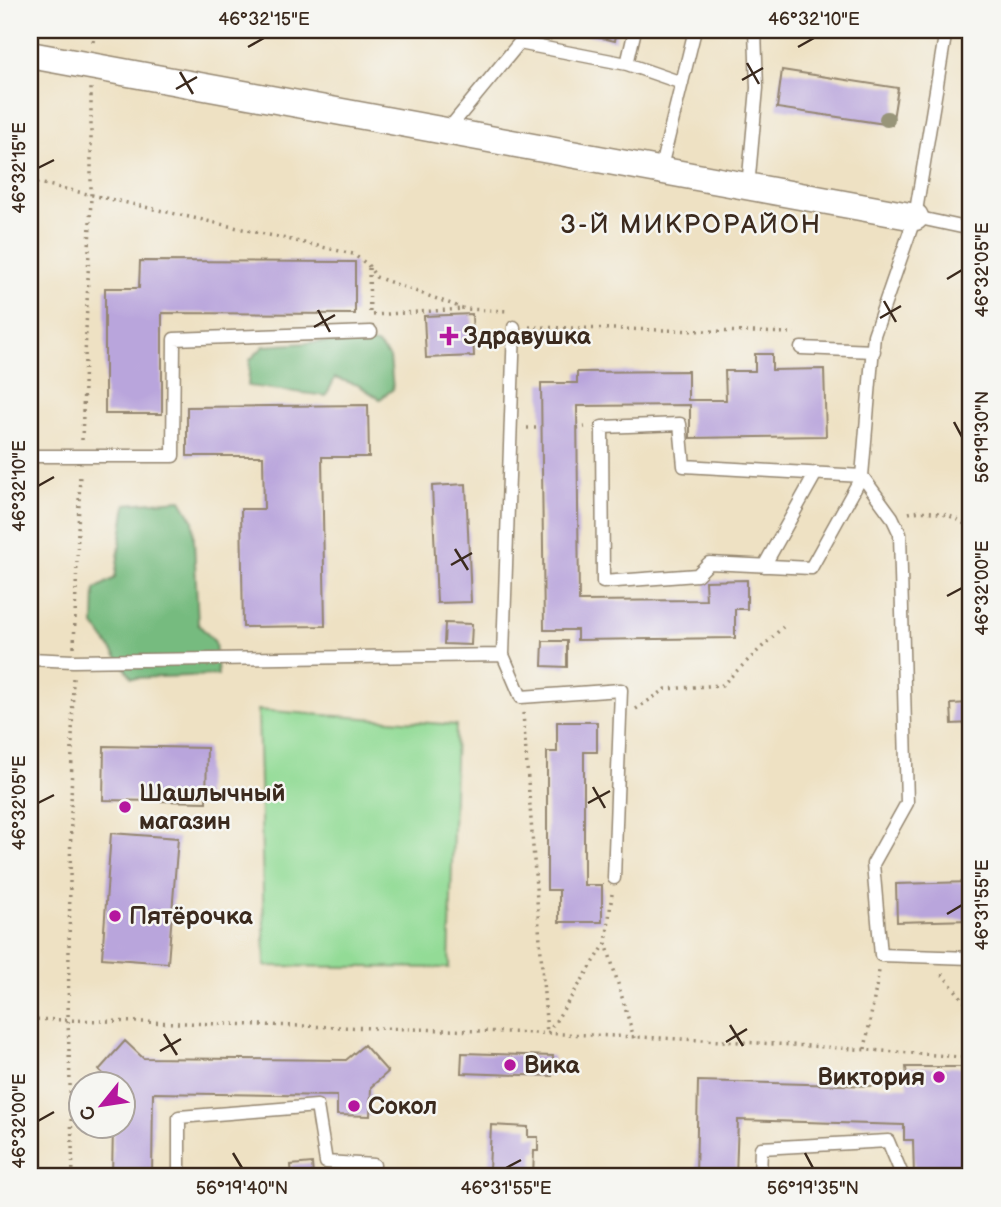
<svg xmlns="http://www.w3.org/2000/svg" width="1001" height="1207" font-family="'Balsamiq Sans',sans-serif">
<style>
.green{fill:#93db96;stroke:#67825a;stroke-width:2}
.forest{fill:#76bb7f;stroke:#58724e;stroke-width:2}
.building{fill:#b9a5dc}
.lines{fill:none;stroke-linecap:round;stroke-linejoin:round}
.service-casing{stroke:#948670;stroke-width:15}
.minor-casing{stroke:#948670;stroke-width:29}
.path{stroke:#948670;stroke-width:3.5;stroke-dasharray:2 5;stroke-linecap:butt}
.service{stroke:#fff;stroke-width:12}
.minor{stroke:#fff;stroke-width:26}
.tree{fill:#989579}
.ticks{fill:none;stroke:#3b2a1e;stroke-width:2.5}
.poi-dot{fill:#b5179e;stroke:#f6f6f2;stroke-width:2.5}
.labels{text-anchor:middle;stroke-width:5;stroke-linejoin:round;paint-order:stroke}
.poi-label{font-size:24px;font-weight:bold;fill:#3b2a1e;stroke:#f6f6f2;text-anchor:start}
.neighbourhood-label{font-size:26px;letter-spacing:2px;fill:#3b2a1e;stroke:#f6f6f2}
.neatline{fill:none;stroke:#3b2a1e;stroke-width:2.5}
.ticks-label{font-size:18px;text-anchor:middle;fill:#3b2a1e}
</style>
<rect width="100%" height="100%" fill="#f6f6f2"/>
<filter id="ink" filterUnits="userSpaceOnUse"><feTurbulence type="fractalNoise" baseFrequency=".0143" numOctaves="2"/><feDisplacementMap in="SourceGraphic" scale="14" xChannelSelector="R" yChannelSelector="G"/><feConvolveMatrix kernelMatrix="1 2 1 2 8 2 1 2 1" color-interpolation-filters="sRGB"/></filter>
<filter id="wash" filterUnits="userSpaceOnUse"><feTurbulence type="fractalNoise" baseFrequency=".00686" numOctaves="4" result="noise"/><feDisplacementMap in="SourceGraphic" scale="28" xChannelSelector="R" yChannelSelector="G"/><feGaussianBlur stdDeviation="1.57" result="paint"/><feColorMatrix in="noise" values="0 0 0 0 0 0 0 0 0 0 0 0 0 0 0 0 0 1.4 0 .05"/><feComposite in="paint" operator="in"/></filter>
<g filter="url(#wash)">
<rect width="100%" height="100%" fill="#eee1c3"/>
<path class="green" d="M258,710L456,725L449,968L265,966Z"/>
<path class="forest" d="M320,342L377,344L390,358L393,389L380,399L358,385L335,378L326,396L248,386L250,360L264,346Z
M181,500L193,520L198,624L215,642L218,675L132,678L94,625L95,589L115,578L126,504Z"/>
<g id="blocks">
<path class="building" d="M567,30H617L615,41Z
M782,70L898,88L892,125L777,108Z
M140,261L355,262V314L162,313V414H105V288H139Z
M472,314L474,356L426,358L424,316Z
M755,354H772V370L824,369L826,436L690,438V405L577,406L579,601L706,600L705,581L747,580V609H735V638L577,640V630H544L541,383H577V372L688,371V400H726L725,371H755Z
M368,405L369,457H322L325,626L243,627L241,509H264L263,456H187V407Z
M466,484L471,602L437,603L432,486Z
M445,623L472,624L471,645L444,644Z
M543,641H567V667L542,666Z
M971,703V723L952,724L951,704Z
M557,722H597V752H584V885H602V922H559V890H547V752H557Z
M104,746L207,748L206,802L103,800Z
M111,833L178,838L168,963L102,958Z
M971,882V920L897,922L896,884Z
M125,1041L143,1058L346,1060L364,1045L388,1072L371,1087L370,1116L337,1115V1096L153,1093L152,1177H112L113,1126H122V1084H114L99,1070Z
M462,1053L553,1056L552,1076L461,1073Z
M906,1067H971V1176H914L913,1140H904V1125L738,1120L736,1177H696L698,1081L908,1087Z
M491,1125L528,1127V1137H538V1151H534L533,1177H493L494,1171H489Z
M312,1163L313,1177H292L291,1165Z"/>
</g>
</g>
<g filter="url(#ink)">
<use href="#blocks" fill-opacity="0" stroke="#948670" stroke-width="2"/>
<g class="lines">
<g class="service-casing">
<path id="service" d="M635,30L627,64L682,83
M946,30L915,217L874,335L862,476L892,517L900,534L907,803L873,864L881,955L971,958
M519,43L627,64
M446,132L530,30
M660,171L695,30
M748,187L757,88L755,30
M915,217L971,229
M801,348L874,351
M680,424L684,466L862,476L811,568L709,563L697,575L603,582L602,427Z
M30,456H173L174,339L371,332
M764,566L816,473
M503,655L521,697L621,690L614,878
M30,659L73,661L503,655L514,327
M179,1177V1117L317,1106L326,1162L374,1165L371,1177
M760,1177L761,1148L888,1141L903,1177"/>
</g>
<g class="minor-casing">
<path id="minor" d="M30,55L915,217"/>
</g>
<path class="path" d="M93,42L95,30
M30,181L353,254L368,265L376,277L465,309L509,311
M369,268L370,316
M373,315L463,309
M529,327L795,333
M527,428H542
M577,428L585,427
M82,440L91,196V88
M909,513C928,508 959,515 971,530
M74,647L80,473
M636,709L666,689L722,685L783,627
M523,713L547,1034
M612,894L606,943L634,1038
M942,974L971,1009
M30,1019C344,1028 658,1031 971,1058
M548,1033L606,943
M865,1049L879,971
M73,1177L68,1020L73,675"/>
<use href="#service" class="service"/>
<use href="#minor" class="minor"/>
</g>
<circle class="tree" cx="887" cy="119" r="8"/>
</g>
<path class="ticks" d="M248,47L264,38M798,47L814,38M747,63L759,84M180,72L193,94M742,80L763,68M176,89L197,77M38,168L54,160M947,279L962,270M884,301L896,322M318,310L330,332M880,318L901,306M314,327L335,315M954,422L962,437M38,486L54,477M455,549L468,570M451,565L472,553M947,596L962,588M593,787L605,808M38,803L54,795M588,803L610,791M947,914L962,905M730,1025L743,1046M164,1034L177,1055M726,1042L747,1029M160,1051L181,1039M38,1121L54,1112M233,1153L242,1168M805,1153L813,1168M506,1168L521,1160"/>
<g class="poi-dot">
<path d="M445.5 325.5h7v7h7v7h-7v7h-7v-7h-7v-7h7z"/>
<circle cx="125" cy="807" r="7"/>
<circle cx="115" cy="916" r="7"/>
<circle cx="510" cy="1065" r="7"/>
<circle cx="939" cy="1077" r="7"/>
<circle cx="354" cy="1106" r="7"/>
</g>
<g class="labels">
<g class="poi-label">
<text x="463" y="344">Здравушка</text>
<text x="139" y="801">Шашлычный<tspan x="139" dy="28">магазин</tspan></text>
<text x="129" y="924">Пятёрочка</text>
<text x="524" y="1073">Вика</text>
<text x="925" y="1085" text-anchor="end">Виктория</text>
<text x="368" y="1114">Сокол</text>
</g>
<g class="neighbourhood-label">
<text x="691" y="233">3-Й МИКРОРАЙОН</text>
</g>
</g>
<rect width="1001" height="1207" fill="none" stroke="#f6f6f2" stroke-width="77"/>
<g transform="translate(102 1105) rotate(240)"><circle r="33" fill="#f6f6f2" stroke="#aba49d" stroke-width="2"/>
<path d="M0-5L12 26L0 18L-12 26Z" fill="#b5179e"/>
<text y="-10" font-size="19" font-weight="bold" text-anchor="middle" fill="#3b2a1e">С</text>
</g>
<rect x="38" y="38" width="924" height="1130" class="neatline"/>
<g class="ticks-label">
<text x="264" y="25">46°32'15"E</text>
<text x="814" y="25">46°32'10"E</text>
<text transform="translate(19 168) rotate(-90)" y="6">46°32'15"E</text>
<text transform="translate(982 270) rotate(-90)" y="6">46°32'05"E</text>
<text transform="translate(982 437) rotate(-90)" y="6">56°19'30"N</text>
<text transform="translate(19 486) rotate(-90)" y="6">46°32'10"E</text>
<text transform="translate(982 588) rotate(-90)" y="6">46°32'00"E</text>
<text transform="translate(19 803) rotate(-90)" y="6">46°32'05"E</text>
<text transform="translate(982 905) rotate(-90)" y="6">46°31'55"E</text>
<text transform="translate(19 1121) rotate(-90)" y="6">46°32'00"E</text>
<text x="242" y="1194">56°19'40"N</text>
<text x="506" y="1194">46°31'55"E</text>
<text x="813" y="1194">56°19'35"N</text>
</g>
</svg>
